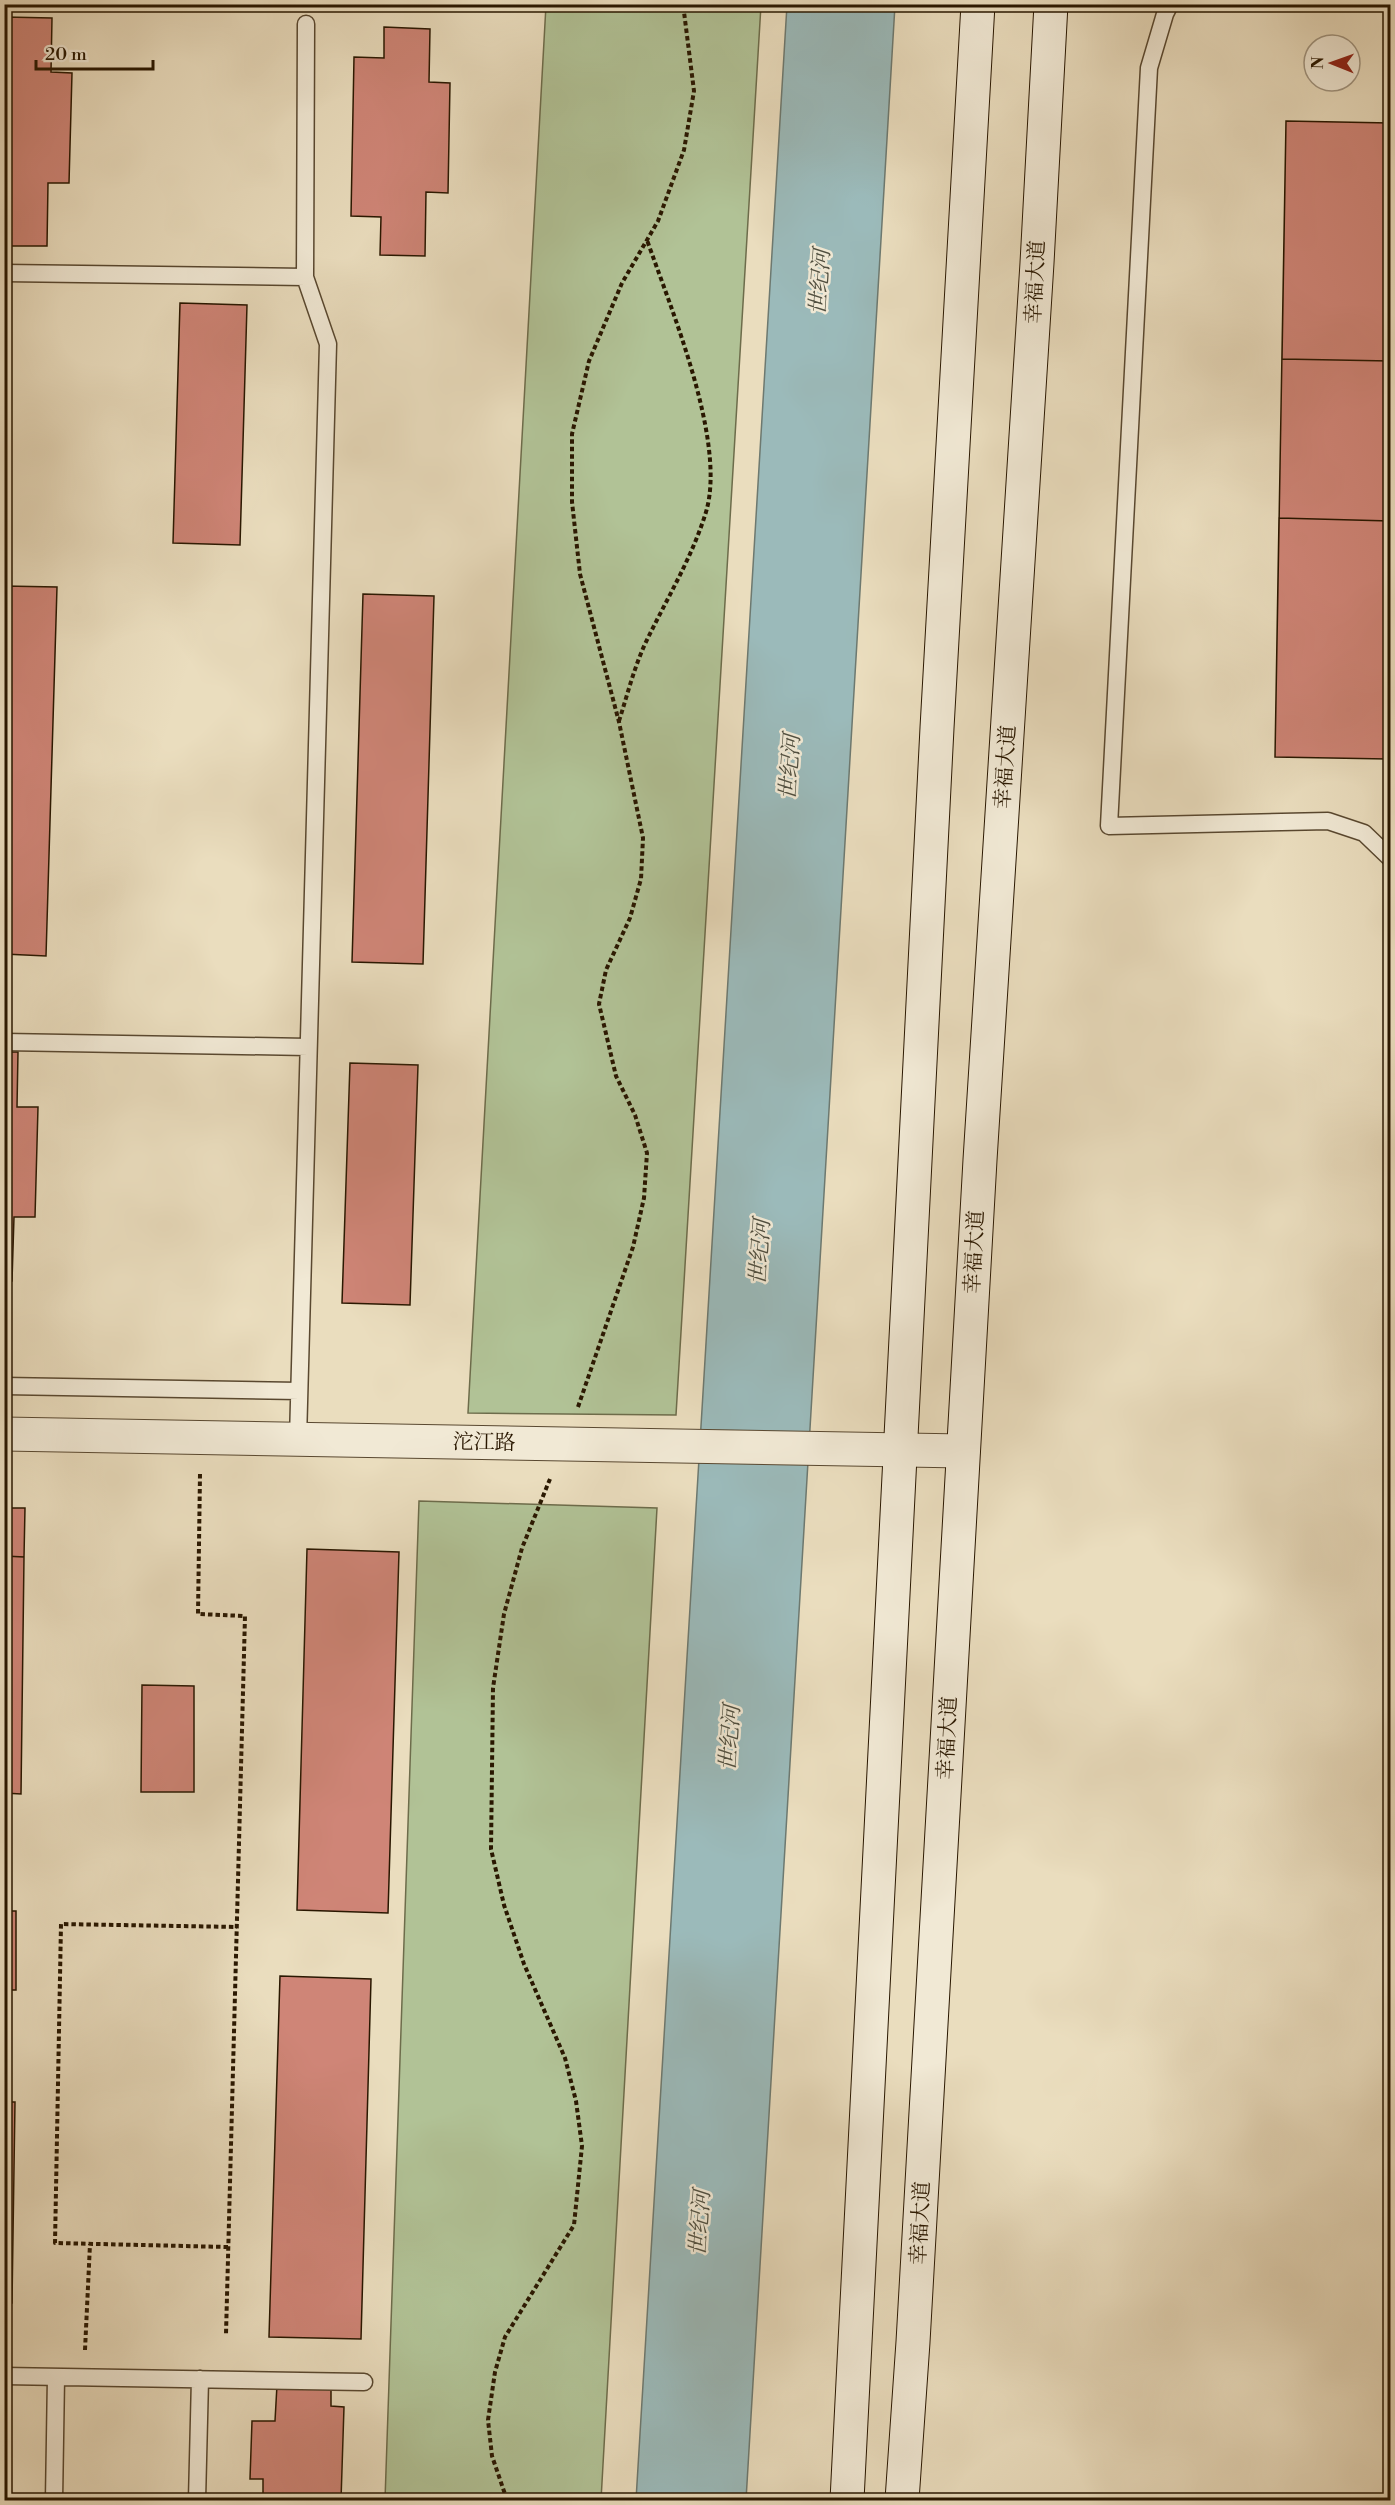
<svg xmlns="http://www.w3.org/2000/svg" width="1395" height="2505" font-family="'Libre Bodoni','Noto Serif SC',serif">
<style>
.green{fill:#b1c296;stroke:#6d6c4b;stroke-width:1.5}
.water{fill:#9bbaba;stroke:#6d7970;stroke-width:1.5}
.building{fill:#cf8577;stroke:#291700;stroke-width:1.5}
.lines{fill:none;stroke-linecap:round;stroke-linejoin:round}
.service-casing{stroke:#594830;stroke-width:19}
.minor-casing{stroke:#594830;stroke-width:35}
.secondary-casing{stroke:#291700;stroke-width:35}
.path{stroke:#291700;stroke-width:4;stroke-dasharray:4.5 3;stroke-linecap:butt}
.service{stroke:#f1e9d5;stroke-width:16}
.minor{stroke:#f1e9d5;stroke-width:33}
.secondary{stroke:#f1e9d5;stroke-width:33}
.labels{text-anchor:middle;stroke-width:5;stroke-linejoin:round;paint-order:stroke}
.street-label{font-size:21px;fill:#291700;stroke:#f1e9d5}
.water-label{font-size:22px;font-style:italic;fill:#515041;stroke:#f1e9d5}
</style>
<rect width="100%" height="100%" fill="#eaddbe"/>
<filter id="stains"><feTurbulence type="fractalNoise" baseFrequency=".00333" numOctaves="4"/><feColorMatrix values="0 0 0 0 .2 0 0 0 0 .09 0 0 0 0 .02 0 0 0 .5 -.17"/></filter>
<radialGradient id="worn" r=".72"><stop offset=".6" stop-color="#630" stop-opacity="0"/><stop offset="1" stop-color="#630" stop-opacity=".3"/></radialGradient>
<path class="green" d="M546,5H761L676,1415L468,1413Z
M419,1501L657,1508L601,2500H385Z"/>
<path class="water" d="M787,5H895L746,2500H636Z"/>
<path class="building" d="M5,17L52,18L51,72L72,73L69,183H48L47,246H4Z
M384,27L430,29L429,82L450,83L448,193L426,192L425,256L380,255L381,217L351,216L354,57L384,58Z
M1286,121L1390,123V361L1282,359Z
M1286,121L1390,123V496L1387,759L1275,757Z
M180,303L247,305L240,545L173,543Z
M1279,518L1390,521L1387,759L1275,757Z
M4,586L57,587L46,956L4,954Z
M363,594L434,596L423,964L352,962Z
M4,1052H18L17,1107H38L35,1217H14L12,1281L4,1280Z
M350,1063L418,1065L410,1305L342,1303Z
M4,1508H25L24,1557L4,1556Z
M307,1549L399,1552L388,1913L297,1910Z
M4,1556L24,1557L21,1794L4,1793Z
M142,1685L194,1686V1792H141Z
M4,1911H16V1990H4Z
M280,1976L371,1979L361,2339L269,2337Z
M4,2102H15L12,2303H4Z
M277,2385L331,2387V2406L344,2407L341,2500H263V2479H250L252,2421H275Z"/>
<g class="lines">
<g class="service-casing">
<path id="service" d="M1170,4L1165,14L1149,68L1109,826L1328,821L1364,833L1390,858
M4,273L305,277
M4,1042L308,1047
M4,1386L299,1391
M298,1439L328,344L305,277L306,24
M4,2376L364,2382
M54,2500L56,2377
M197,2500L200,2379"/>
</g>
<g class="minor-casing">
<path id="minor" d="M4,1434L963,1451"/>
</g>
<g class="secondary-casing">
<path id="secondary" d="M847,2500L937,728L978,4
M902,2500L913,2342L980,1160L1037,263L1051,4"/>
</g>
<path class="path" d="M619,721C627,696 634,668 645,644C666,600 692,558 706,512C727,442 671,309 647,240
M578,1407L633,1247L644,1198L647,1153L635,1115L616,1076L599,1004L606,970L630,918L641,879L643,838L619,722L580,574L572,502V434L589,361L622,283L658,221L684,150L694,91L683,4
M200,1474L198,1614L245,1616L226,2334
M228,2247L55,2243L61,1924L237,1927
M85,2350L90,2244
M507,2500L492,2456L488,2420L495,2372L505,2337L574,2225L582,2146L576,2101L565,2058L524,1964L504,1905L491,1849L493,1688L504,1614L522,1548L550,1479"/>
<use href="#service" class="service"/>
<use href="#minor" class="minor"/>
<use href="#secondary" class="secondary"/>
</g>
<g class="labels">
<g class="street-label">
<text transform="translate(1035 282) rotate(-87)" y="7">幸福大道</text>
<text transform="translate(1005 767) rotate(-86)" y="7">幸福大道</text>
<text transform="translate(974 1252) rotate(-87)" y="7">幸福大道</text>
<text transform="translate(484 1442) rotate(1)" y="7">沱江路</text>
<text transform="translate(947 1738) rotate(-87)" y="7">幸福大道</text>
<text transform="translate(920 2223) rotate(-87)" y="7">幸福大道</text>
</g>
<g class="water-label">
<text transform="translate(819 282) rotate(-86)" y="8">世纪河</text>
<text transform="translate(789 767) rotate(-86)" y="8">世纪河</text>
<text transform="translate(759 1252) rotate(-86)" y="8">世纪河</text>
<text transform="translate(729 1738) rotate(-86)" y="8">世纪河</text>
<text transform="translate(699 2223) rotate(-86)" y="8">世纪河</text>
</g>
</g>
<rect width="1395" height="2505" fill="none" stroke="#eaddbe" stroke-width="24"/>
<rect x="6" y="6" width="1383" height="2493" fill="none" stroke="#291700" stroke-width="3"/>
<rect x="12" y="12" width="1371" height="2481" fill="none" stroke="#291700" stroke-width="1.5"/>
<g transform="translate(1332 63) rotate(271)"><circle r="28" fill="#f1e9d5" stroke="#a19580" stroke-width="1.5"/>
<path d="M0-4.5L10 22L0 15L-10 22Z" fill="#8f2418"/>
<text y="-9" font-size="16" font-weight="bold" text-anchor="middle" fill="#291700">N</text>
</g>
<path d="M36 60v9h117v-9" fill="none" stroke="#291700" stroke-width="3"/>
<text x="45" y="60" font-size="18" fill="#291700" stroke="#f1e9d5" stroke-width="4.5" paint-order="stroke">20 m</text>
<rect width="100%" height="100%" filter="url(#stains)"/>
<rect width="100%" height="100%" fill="url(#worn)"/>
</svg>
